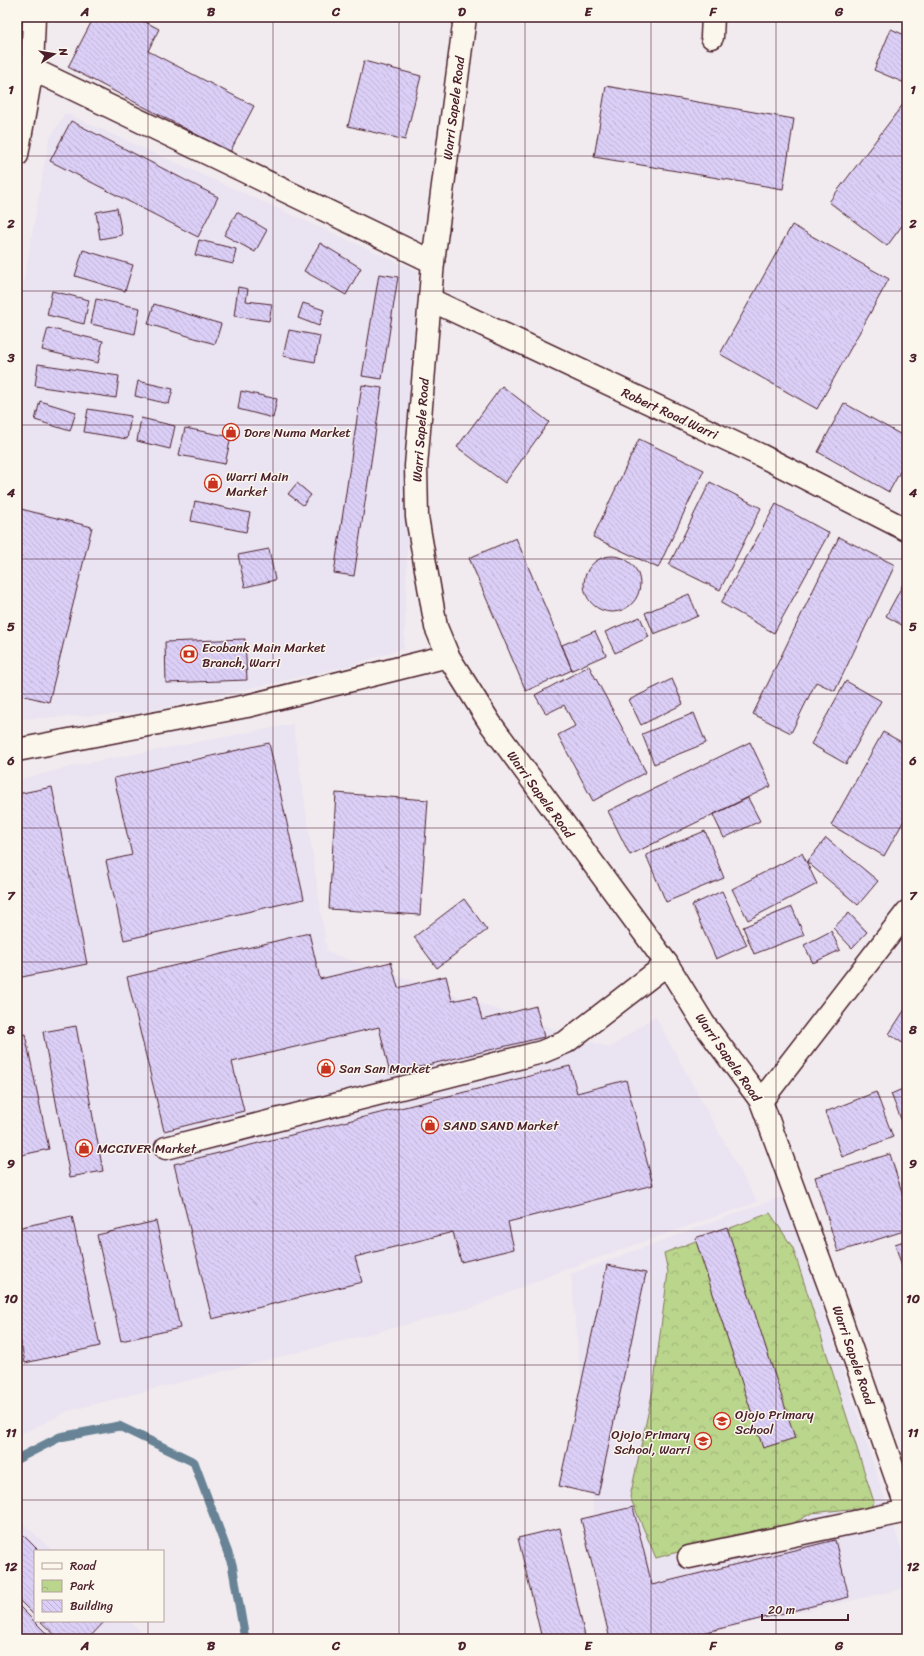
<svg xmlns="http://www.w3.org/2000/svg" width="924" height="1656" font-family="Sriracha,sans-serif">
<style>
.built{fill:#eae3f1}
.park{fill:url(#park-crowns);stroke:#827a5c}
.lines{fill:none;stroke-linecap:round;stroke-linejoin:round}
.stream{stroke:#688395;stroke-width:9}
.building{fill:url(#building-back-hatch);stroke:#4a1f2b}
.minor-casing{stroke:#4a1f2b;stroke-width:25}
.major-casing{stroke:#4a1f2b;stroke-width:25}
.minor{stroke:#fbf7ec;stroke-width:22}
.major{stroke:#fbf7ec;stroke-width:22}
.grid{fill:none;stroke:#4a1f2b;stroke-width:1;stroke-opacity:0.55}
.labels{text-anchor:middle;stroke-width:3;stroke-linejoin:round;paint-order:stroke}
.street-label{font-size:13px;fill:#4a1f2b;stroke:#fbf7ec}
.poi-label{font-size:13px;fill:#4a1f2b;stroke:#fbf7ec;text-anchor:start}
.neatline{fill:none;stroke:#4a1f2b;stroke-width:1.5}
.grid-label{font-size:13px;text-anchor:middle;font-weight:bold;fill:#4a1f2b}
</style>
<defs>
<pattern id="park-crowns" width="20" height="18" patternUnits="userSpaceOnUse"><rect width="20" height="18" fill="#bad58c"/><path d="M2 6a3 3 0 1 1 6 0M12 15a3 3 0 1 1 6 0" fill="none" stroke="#a1b679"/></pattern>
<pattern id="building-back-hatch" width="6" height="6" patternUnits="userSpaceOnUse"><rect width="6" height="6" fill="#dbcff7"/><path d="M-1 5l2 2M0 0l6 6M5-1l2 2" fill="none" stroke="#bdb1d4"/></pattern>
</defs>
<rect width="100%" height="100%" fill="#f1ebef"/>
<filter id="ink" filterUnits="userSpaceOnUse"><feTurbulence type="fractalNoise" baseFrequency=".025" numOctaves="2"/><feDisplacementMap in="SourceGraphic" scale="8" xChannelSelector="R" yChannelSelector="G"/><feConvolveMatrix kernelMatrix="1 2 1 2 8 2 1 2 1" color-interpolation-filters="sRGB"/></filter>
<g filter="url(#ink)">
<path class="built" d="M65,113L417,271L404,648L348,666L141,713L17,719V318L49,140Z
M293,724L327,952L610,1048L655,1016L757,1202L566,1269L474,1307L68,1411L17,1436V780L78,765Z
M786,1195L907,1567V1588L679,1639H606L571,1274Z
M17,1518L53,1551H35V1621H129L140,1631L132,1639H17Z"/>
<path class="park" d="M770,1213L793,1248L874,1502L868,1510L849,1509L812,1513L792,1524L762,1529L656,1558L630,1497L653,1390L668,1272L664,1253Z"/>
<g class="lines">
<path class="stream" d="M17,1459L60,1437L119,1426L194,1462L232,1564L245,1639"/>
</g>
<path class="building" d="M94,17H136L159,29L148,51L254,106L230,152L68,67Z
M891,29L907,36V84L874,70Z
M364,61L421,76L405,140L348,126Z
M606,86L794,119L783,189L594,157Z
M907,99V219L887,246L829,202Z
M71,121L218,197L198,237L50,161Z
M117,208L122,235L100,239L96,212Z
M237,212L267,230L255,252L224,235Z
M792,225L889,279L817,409L720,354Z
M199,240L236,249L233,264L195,255Z
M320,243L361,268L346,295L304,271Z
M83,250L133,265L125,291L75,276Z
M379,274L398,277L382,379L362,376Z
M238,287L248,289L246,301L272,304L269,321L234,316Z
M52,291L89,300L84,324L47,315Z
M96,299L140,308L135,334L91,324Z
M303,303L324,310L319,326L298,318Z
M154,304L221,324L215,344L148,324Z
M48,328L103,341L98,363L42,350Z
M289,330L320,336L315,362L283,356Z
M38,364L119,376L116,398L35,386Z
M138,381L173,389L169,404L135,396Z
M362,385L382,388L354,576L334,573Z
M502,386L549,422L505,483L457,447Z
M241,391L277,399L273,418L238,409Z
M40,401L76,412L70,431L35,420Z
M844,403L907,438V459L889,492L818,452Z
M88,409L131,416L127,439L84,432Z
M141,418L175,426L170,449L137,441Z
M185,428L231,437L225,464L179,455Z
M639,439L704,470L658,568L593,537Z
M710,482L761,508L720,590L669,565Z
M297,483L311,495L303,505L288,494Z
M195,501L250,513L246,532L191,521Z
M776,504L829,533L774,633L721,603Z
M17,508L92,527L49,702L17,694Z
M839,537L895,565L835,691L816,682L791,733L753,714Z
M516,538L572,670L526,691L469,558Z
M269,549L275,580L245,587L238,555Z
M584 584a28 28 0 1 1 56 0a28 28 0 1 1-56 0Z
M907,577V628L886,616Z
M689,594L698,616L654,634L645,613Z
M640,617L649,637L615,653L605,632Z
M595,631L606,655L572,670L562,645Z
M245,639L247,680L166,683L165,642Z
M589,666L646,772L593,801L558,735L575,726L564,705L546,714L535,695Z
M672,679L683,704L641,725L629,700Z
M846,681L881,701L846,764L811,744Z
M694,713L706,743L654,764L642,734Z
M883,732L907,745V815L884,856L831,825Z
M750,742L771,786L630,855L608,811Z
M269,743L304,899L124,940L106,861L132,855L114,778Z
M52,787L87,964L17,978V794Z
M336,793L428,800L420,915L329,909Z
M748,798L760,821L724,838L713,815Z
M705,831L724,878L666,902L646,855Z
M826,838L878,881L858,905L807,862Z
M802,853L817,884L748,920L732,889Z
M722,891L747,945L716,959L692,905Z
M464,899L487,930L437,968L414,937Z
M792,907L804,935L754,954L743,927Z
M849,913L867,932L852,948L833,928Z
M831,931L840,950L813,963L804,945Z
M309,933L320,979L391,962L398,988L446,976L452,1001L476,996L482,1020L536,1006L544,1037L390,1074L379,1027L232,1062L244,1111L164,1131L127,977Z
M907,1006V1046L889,1034Z
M76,1026L103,1171L70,1177L43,1032Z
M25,1034L49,1149L17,1156V1036Z
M570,1066L577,1093L626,1080L653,1185L508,1222L514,1249L461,1262L453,1232L355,1257L362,1282L212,1319L174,1164Z
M907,1087V1128L905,1129L891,1094Z
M876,1092L893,1137L842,1157L825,1112Z
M890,1154L907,1208V1230L838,1252L815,1177Z
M72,1216L100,1346L25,1363L17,1325V1228Z
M156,1221L180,1328L121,1341L97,1235Z
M727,1227L795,1438L763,1448L695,1238Z
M907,1240V1283L895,1244Z
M607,1265L646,1273L598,1495L559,1486Z
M633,1507L652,1585L835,1540L849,1597L678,1639H610L581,1519Z
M560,1528L585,1636L574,1639H542L518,1538Z
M17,1529L39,1551H35V1616L17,1598Z
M17,1604L52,1639H17Z
M40,1621H105L88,1639H59Z"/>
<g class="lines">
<g class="minor-casing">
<path id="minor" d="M712,37L713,17
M32,69L433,262
M17,155L32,69L34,17
M431,300L760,455L907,530
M17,750L247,706L448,656
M761,1101L907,912
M166,1148L542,1052L566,1042L667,964
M689,1557L907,1511"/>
</g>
<g class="major-casing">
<path id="major" d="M465,17L433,262L416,466L417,517L436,627L448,656L490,723L667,964L704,1024L761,1101L835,1302L907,1509"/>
</g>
<use href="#minor" class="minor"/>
<use href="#major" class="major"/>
</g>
</g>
<path class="grid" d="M148,17V1551M273,17V1639M399,17V1639M525,17V1639M651,17V1639M776,17V1639M17,156H907M17,291H907M17,425H907M17,559H907M17,694H907M17,828H907M17,962H907M17,1097H907M17,1231H907M17,1365H907M17,1500H907M148,1621V1639"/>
<defs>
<g id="shop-ring" transform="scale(0.9)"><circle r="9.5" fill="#fbf7ec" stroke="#c8321e" stroke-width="1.5"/><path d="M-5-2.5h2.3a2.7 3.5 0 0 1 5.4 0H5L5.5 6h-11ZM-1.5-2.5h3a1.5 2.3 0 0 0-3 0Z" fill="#c8321e"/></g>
<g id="bank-ring" transform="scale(0.9)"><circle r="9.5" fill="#fbf7ec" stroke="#c8321e" stroke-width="1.5"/><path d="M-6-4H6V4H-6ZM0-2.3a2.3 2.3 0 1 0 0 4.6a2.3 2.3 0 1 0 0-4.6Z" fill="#c8321e"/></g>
<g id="school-ring" transform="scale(0.9)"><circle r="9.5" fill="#fbf7ec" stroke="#c8321e" stroke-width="1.5"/><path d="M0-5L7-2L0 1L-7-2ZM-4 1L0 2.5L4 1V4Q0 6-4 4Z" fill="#c8321e"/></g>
</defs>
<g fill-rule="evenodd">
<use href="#shop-ring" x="231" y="432"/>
<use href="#shop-ring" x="213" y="483"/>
<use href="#bank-ring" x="189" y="654"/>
<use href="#shop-ring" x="326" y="1068"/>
<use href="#shop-ring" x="430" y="1125"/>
<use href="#shop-ring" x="84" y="1148"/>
<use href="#school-ring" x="722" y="1421"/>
<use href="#school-ring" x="703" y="1441"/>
</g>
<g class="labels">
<g class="street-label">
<text transform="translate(453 108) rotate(-83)" y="5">Warri Sapele Road</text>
<text transform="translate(670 413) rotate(25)" y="5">Robert Road Warri</text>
<text transform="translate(420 430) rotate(-86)" y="5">Warri Sapele Road</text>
<text transform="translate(541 794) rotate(54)" y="5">Warri Sapele Road</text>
<text transform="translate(729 1057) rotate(55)" y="5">Warri Sapele Road</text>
<text transform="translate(854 1355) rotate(71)" y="5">Warri Sapele Road</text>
</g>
<g class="poi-label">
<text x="244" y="437">Dore Numa Market</text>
<text x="226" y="481">Warri Main<tspan x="226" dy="15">Market</tspan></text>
<text x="202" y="652">Ecobank Main Market<tspan x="202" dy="15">Branch, Warri</tspan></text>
<text x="339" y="1073">San San Market</text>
<text x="443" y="1130">SAND SAND Market</text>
<text x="97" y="1153">MCCIVER Market</text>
<text x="735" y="1419">Ojojo Primary<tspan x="735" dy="15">School</tspan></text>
<text x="690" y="1439" text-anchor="end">Ojojo Primary<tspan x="690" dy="15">School, Warri</tspan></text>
</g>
</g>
<rect width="924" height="1656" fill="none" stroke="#fbf7ec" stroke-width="44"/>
<rect x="34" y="1550" width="130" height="72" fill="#fbf7ec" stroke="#b4a19f"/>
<rect x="42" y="1563" width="20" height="6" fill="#fbf7ec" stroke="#b4a19f"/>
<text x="70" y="1570" font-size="12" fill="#4a1f2b">Road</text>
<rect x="42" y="1580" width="20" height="12" fill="url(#park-crowns)" stroke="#b4a19f"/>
<text x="70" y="1590" font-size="12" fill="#4a1f2b">Park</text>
<rect x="42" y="1600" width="20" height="12" fill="url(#building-back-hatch)" stroke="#b4a19f"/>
<text x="70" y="1610" font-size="12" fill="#4a1f2b">Building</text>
<g transform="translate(54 54) rotate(78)" stroke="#fbf7ec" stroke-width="3" paint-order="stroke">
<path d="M0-3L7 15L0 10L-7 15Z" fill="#4a1f2b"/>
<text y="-6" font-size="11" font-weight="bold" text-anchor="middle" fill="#4a1f2b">N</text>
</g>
<path d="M762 1614v6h86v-6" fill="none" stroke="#4a1f2b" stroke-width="2"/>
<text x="768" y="1614" font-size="12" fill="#4a1f2b" stroke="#fbf7ec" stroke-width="3" paint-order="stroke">20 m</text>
<rect x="22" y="22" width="880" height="1612" class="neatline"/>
<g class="grid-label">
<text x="85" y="16">A</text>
<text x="211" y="16">B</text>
<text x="336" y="16">C</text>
<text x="462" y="16">D</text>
<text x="588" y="16">E</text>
<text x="713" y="16">F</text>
<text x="839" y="16">G</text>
<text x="11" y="94">1</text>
<text x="913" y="94">1</text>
<text x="11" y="228">2</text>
<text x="913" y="228">2</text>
<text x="11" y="362">3</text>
<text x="913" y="362">3</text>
<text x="11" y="497">4</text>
<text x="913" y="497">4</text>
<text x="11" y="631">5</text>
<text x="913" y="631">5</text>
<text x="11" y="765">6</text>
<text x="913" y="765">6</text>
<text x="11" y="900">7</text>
<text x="913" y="900">7</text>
<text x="11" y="1034">8</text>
<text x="913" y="1034">8</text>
<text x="11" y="1168">9</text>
<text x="913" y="1168">9</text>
<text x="11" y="1303">10</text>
<text x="913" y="1303">10</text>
<text x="11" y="1437">11</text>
<text x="913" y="1437">11</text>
<text x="11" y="1571">12</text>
<text x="913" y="1571">12</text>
<text x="85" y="1650">A</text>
<text x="211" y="1650">B</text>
<text x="336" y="1650">C</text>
<text x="462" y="1650">D</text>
<text x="588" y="1650">E</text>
<text x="713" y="1650">F</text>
<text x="839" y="1650">G</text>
</g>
</svg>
